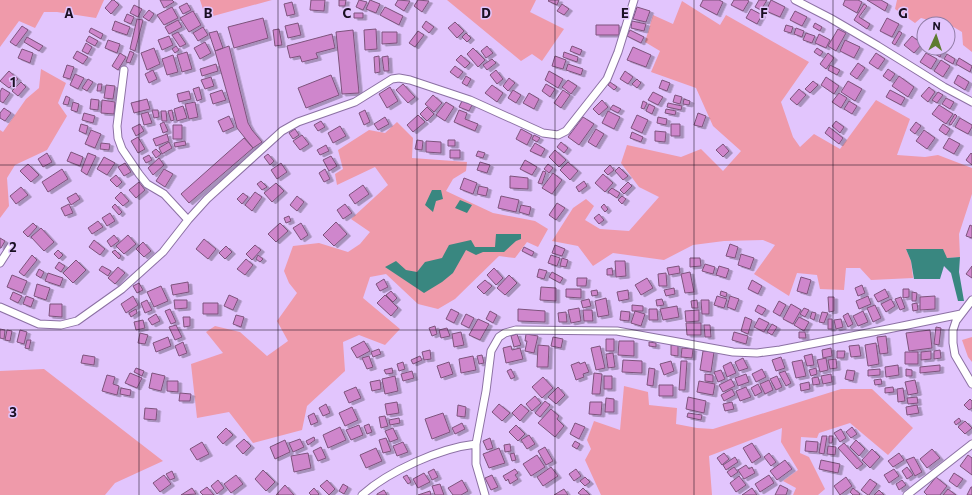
<svg xmlns="http://www.w3.org/2000/svg" width="972" height="495" font-family="Commissioner,sans-serif">
<style>
.green{fill:#ef9aaa}
.water{fill:#398780}
.building{fill:#cf86cc;stroke:#7d537c;filter:url(#shadow)}
.lines{fill:none;stroke-linecap:round;stroke-linejoin:round}
.street-casing{stroke:#8c71a4;stroke-width:9}
.street{stroke:#fff;stroke-width:7}
.grid{fill:none;stroke:#1a1023;stroke-width:1;stroke-opacity:0.55}
.grid-label{font-size:13px;text-anchor:middle;font-weight:bold;fill:#1a1023;stroke:#e2c5fd;stroke-width:3;stroke-linejoin:round;paint-order:stroke}
</style>
<defs>
<filter id="shadow"><feDropShadow dx="3.5" dy="2" stdDeviation="0" flood-color="#0004"/></filter>
</defs>
<rect width="100%" height="100%" fill="#e2c5fd"/>
<path class="green" d="M0,0H104L96,18L57,12H44L35,28L19,21L0,47Z
M200,0H272L206,18Z
M447,0H536L530,12L564,29L542,61L532,54L521,61Z
M897,0H972V52L963,45L962,32L940,19L932,21L921,18L915,23L895,9Z
M682,1L720,25L726,15L809,62L781,102L793,137L800,147L814,134L840,149L876,100L910,119L897,155L925,157L938,155L972,168V194L959,234L960,257L947,258L906,249L911,261L913,278L871,280L860,268H846L844,290L820,289L817,275L797,273L789,296L754,274L775,245L763,240L724,241L693,245L664,260L613,253L593,266L578,246L552,241L573,208L586,199L594,206L585,220L600,229L629,231L659,197L639,187L621,163L627,145L681,157L701,149L723,171L741,151L713,126L696,88L651,72L660,51L645,42L653,15L673,24Z
M41,69L66,83L58,103L67,116L47,150L15,165L7,178L9,206L0,218V130L3,132L26,99L39,88Z
M397,122L413,138L412,158L467,162L466,171L453,179L446,191L493,213L535,221L548,229L538,247L527,242L515,258L499,256L455,299L438,309L418,304L386,274L370,277L363,298L400,329L385,345L359,335L343,342L345,371L307,406L302,430L253,443L229,412L197,418L191,364L223,353L206,332L215,326L240,332L267,356L288,341L277,321L297,293L289,283L284,271L293,246L319,243L348,252L360,244L370,232L351,219L388,185L375,167L337,185L335,174L343,169L338,150L369,130L385,133Z
M972,337V362L968,357L962,340Z
M44,369L163,461L115,483L105,495H0V371Z
M624,386L648,392L649,405L677,408L676,424L697,428L713,429L841,389H872L913,428L888,455L850,423L819,433L817,438L801,437L800,453L809,457L825,489L818,495H793L796,488L783,481L798,470L781,442L782,428L709,456L712,495H601L585,460L591,449L587,440L594,421L620,430Z"/>
<path class="water" d="M432,190H441L443,199L436,201L433,212L425,205Z
M460,200L472,205L467,213L455,208Z
M496,234H521V239L516,241L504,252H483L476,255L466,250L453,273L442,282L424,293L385,267L396,261L406,270L417,272L425,262L442,258L449,245L471,240L475,247H495Z
M906,249H943L947,258L960,257L959,272L964,301H958L951,273L944,266L940,279H914L911,261Z"/>
<path class="building" d="M112,0H114L119,5L111,14L105,8Z
M160,0H172L174,2L164,8Z
M311,0H325L324,11L310,10Z
M339,0H346L345,6H339Z
M359,0L367,2L363,10L356,7Z
M370,0L380,4L376,13L366,9Z
M398,0L410,1L404,11L395,5Z
M418,0L429,1L422,12L414,6Z
M549,0H559L557,5L548,1Z
M703,0H719L723,2L717,15L700,6Z
M734,0H747L749,1L743,11L731,5Z
M759,0H767L761,10L755,7Z
M771,0L785,7L780,17L766,11Z
M845,0H858L862,2L857,13L843,5Z
M867,0H881L888,4L885,11Z
M292,2L295,14L287,16L284,4Z
M187,3L191,10L183,14L179,7Z
M562,4L569,9L564,15L557,11Z
M864,4L867,6L859,17L870,24L867,29L854,20Z
M134,5L142,9L138,17L130,13Z
M172,7L178,18L164,25L157,15Z
M385,7L403,16L399,25L380,15Z
M637,7L650,11L646,22L633,19Z
M751,9L762,15L757,24L746,18Z
M149,10L154,14L149,21L143,17Z
M193,11L201,25L189,32L180,18Z
M795,11L807,17L802,26L790,20Z
M354,13H363V18H354Z
M127,14L134,17L131,24L124,21Z
M263,18L268,38L234,48L228,27Z
M887,18L899,24L892,37L880,31Z
M137,19L143,20L135,51L130,49Z
M178,20L182,27L169,34L165,27Z
M115,21L130,27L127,35L112,30Z
M426,21L434,27L429,33L422,27Z
M632,21L646,24L644,31L631,28Z
M455,22L464,31L457,38L448,28Z
M298,23L301,35L288,38L285,26Z
M815,23L822,27L820,31L813,27Z
M596,25H619V35H596Z
M786,25L793,27L791,33L784,31Z
M22,26L28,30L16,46L10,42Z
M203,27L208,35L198,41L193,33Z
M91,28L103,34L101,39L89,32Z
M796,28L804,31L802,37L794,34Z
M279,29L282,45L275,46L273,30Z
M376,29L377,49L365,50L364,30Z
M838,29L846,33L836,51L828,46Z
M353,30L359,93L342,94L336,32Z
M630,30L644,37L641,43L627,36Z
M217,31L223,48L215,51L209,33Z
M418,31L424,35L415,47L409,43Z
M899,31L902,33L895,45L892,43Z
M178,32L186,44L180,47L172,35Z
M382,32H397V43L382,44Z
M466,33L471,38L467,42L462,37Z
M806,33L815,36L812,43L803,40Z
M332,34L335,48L316,53L318,58L302,62L300,56L290,58L287,46Z
M819,34L830,40L826,48L815,43Z
M89,36L98,41L95,46L86,41Z
M169,36L173,45L162,50L158,40Z
M912,36L922,44L914,53L904,45Z
M27,37L43,46L39,51L24,42Z
M108,40L120,44L117,53L105,48Z
M845,40L860,47L854,58L840,51Z
M205,42L211,53L200,59L194,48Z
M86,43L92,47L88,54L82,51Z
M176,46L179,50L175,53L172,49Z
M229,46L248,123L252,130L262,142L253,148L237,128L215,51Z
M487,46L493,53L486,58L481,51Z
M572,46L582,50L580,55L570,51Z
M633,47L651,55L646,67L627,60Z
M154,48L160,64L147,70L141,53Z
M473,48L485,60L478,67L467,54Z
M817,48L823,52L820,56L814,52Z
M925,48H938L943,51L940,57Z
M22,49L33,53L30,63L18,58Z
M77,51L88,57L83,64L73,58Z
M130,51L134,53L130,63L126,62Z
M187,52L192,69L182,72L177,55Z
M564,52L578,57L577,62L563,57Z
M120,53L126,57L118,70L112,66Z
M828,53L834,58L826,69L820,64Z
M876,53L885,59L878,69L869,63Z
M926,53L937,59L931,69L920,62Z
M947,54L955,59L953,64L944,59Z
M173,55L178,72L167,75L162,59Z
M461,55L470,63L465,68L456,60Z
M379,56L380,72L375,73L374,57Z
M388,56L389,71H384L382,57Z
M555,56L566,60L563,69L552,66Z
M959,58L972,66L970,72L956,64Z
M492,59L496,63L487,70L483,65Z
M941,60L950,66L943,77L934,71Z
M858,63L865,68L857,79L850,74Z
M216,64L218,71L202,76L200,69Z
M568,64L583,69L581,75L566,70Z
M67,65L74,67L70,79L63,77Z
M830,65L840,70L837,75L828,70Z
M455,66L463,72L458,78L450,72Z
M888,69L895,74L890,81L883,76Z
M153,70L157,79L149,83L145,74Z
M496,70L503,79L497,84L490,75Z
M9,71L18,79L9,88L0,81Z
M549,71L563,79L558,88L545,80Z
M625,71L633,77L628,84L620,79Z
M75,74L84,78L78,89L70,85Z
M331,75L339,95L306,108L298,88Z
M958,75L969,82L965,90L954,83Z
M466,76L471,79L467,86L462,83Z
M899,76L914,87L908,97L892,86Z
M211,77L214,86L205,89L201,80Z
M826,77L839,86L834,94L821,85Z
M509,78L515,83L508,91L503,86Z
M88,79L93,82L87,91L82,88Z
M637,79L641,83L637,88L632,84Z
M568,80L577,86L571,94L562,87Z
M662,80L670,83L667,91L659,88Z
M813,81L818,85L810,93L805,89Z
M848,81L862,89L855,101L841,92Z
M21,82L26,87L18,96L12,91Z
M610,82L617,87L614,90L608,85Z
M98,84H102L101,91H97Z
M403,84L415,97L408,103L396,90Z
M546,84L555,89L550,97L542,91Z
M106,85L115,86L113,99L104,98Z
M492,85L503,93L497,102L485,93Z
M199,87L202,99L197,101L193,89Z
M390,87L398,101L387,108L379,94Z
M929,87L935,92L928,102L921,96Z
M2,88L10,93L3,103L0,101V92Z
M799,89L806,95L797,105L790,99Z
M222,90L226,100L213,104L210,94Z
M513,90L521,95L516,103L508,98Z
M563,90L570,95L561,108L554,103Z
M890,90L905,98L901,105L886,97Z
M189,91L191,99L179,102L177,94Z
M653,92L663,97L658,105L648,100Z
M938,92L943,95L937,103L932,100Z
M529,93L539,99L534,109L523,103Z
M839,93L847,98L841,108L832,102Z
M433,95L442,103L434,112L425,104Z
M675,95L682,97L680,104L673,102Z
M66,96L70,98L68,105L63,104Z
M946,98L954,102L950,109L942,104Z
M91,99L99,100L98,110L90,109Z
M147,99L150,109L134,113L131,103Z
M684,99L690,101L689,105L683,104Z
M102,100L115,102L114,114L101,113Z
M602,100L608,107L599,115L593,109Z
M462,101L472,105L469,111L459,107Z
M643,101L647,103L644,109L641,108Z
M849,101L857,106L852,114L844,109Z
M73,102L79,104L77,112L71,110Z
M195,102L198,117L189,119L185,104Z
M446,102L454,107L445,121L436,115Z
M668,103L682,106L681,110L667,107Z
M649,104L655,107L652,114L646,111Z
M613,105L621,109L618,113L610,109Z
M939,105L953,114L946,124L932,114Z
M183,106L187,118L177,121L174,109Z
M427,107L434,114L427,121L420,114Z
M4,108L11,113L5,121L0,118V113Z
M666,109L676,111L675,115L665,113Z
M152,110H158L159,117L154,118Z
M172,110L174,120L171,121L168,111Z
M365,110L370,122L364,125L359,113Z
M459,110L467,113L465,119L478,124L475,131L454,122Z
M161,111H166L167,121H162Z
M608,111L620,117L614,129L602,123Z
M148,112L152,123L144,125L141,114Z
M84,113L95,116L93,123L82,120Z
M698,113L706,116L702,127L694,125Z
M955,114L957,116L951,125L949,124Z
M418,115L425,122L413,132L407,125Z
M637,115L648,120L642,133L631,128Z
M229,116L234,127L223,132L218,121Z
M385,117L389,124L378,130L374,124Z
M583,117L594,124L579,145L568,137Z
M658,117L667,119L666,125L657,123Z
M960,118L972,125V127L968,134L955,127Z
M321,121L325,127L318,131L314,125Z
M836,121L844,127L840,133L832,126Z
M164,122L168,131L163,133L160,124Z
M916,122L921,126L915,134L910,130Z
M81,124L88,126L86,134L79,131Z
M140,124L144,131L136,136L132,128Z
M671,124H680V136H671Z
M943,124L950,129L946,135L939,130Z
M173,125H182V139H173Z
M340,126L346,136L333,143L328,133Z
M829,127L843,138L839,144L825,133Z
M295,129L299,135L293,139L289,133Z
M521,129L532,135L527,145L516,139Z
M596,129L604,134L596,147L588,142Z
M91,130L101,134L95,148L85,144Z
M924,130L935,138L927,149L916,141Z
M655,131L666,132L665,142L655,141Z
M632,132L643,137L641,142L630,138Z
M167,134L169,141L156,146L153,139Z
M302,135L309,144L300,150L293,141Z
M534,135L540,138L537,142L532,139Z
M138,137L145,149L138,153L131,141Z
M244,138L253,148L189,203L181,194Z
M949,138L960,144L954,154L943,148Z
M417,140L423,141L422,150L415,149Z
M448,140H455V146H448Z
M185,141L186,145L175,147L174,143Z
M426,141L441,142V153L426,152Z
M169,142L172,148L162,154L159,148Z
M561,142L568,148L564,153L557,147Z
M101,143L110,144L109,150L100,149Z
M535,143L545,149L541,156L530,151Z
M723,144L729,151L723,157L716,150Z
M326,145L329,151L320,155L317,150Z
M156,149L161,154L156,158L152,152Z
M450,150H460V158H450Z
M555,150L566,160L559,167L549,157Z
M478,151L485,153L483,158L476,156Z
M71,152L83,157L80,166L67,161Z
M47,153L52,162L43,167L38,159Z
M88,153L96,156L87,175L81,171Z
M971,153L972,154V165L966,160Z
M268,154L274,161L270,165L264,157Z
M149,155L152,160L146,163L143,158Z
M331,156L337,166L329,171L323,160Z
M104,157L115,163L107,175L97,169Z
M159,158L164,165L153,175L148,168Z
M525,160L537,167L532,175L520,169Z
M480,162L490,165L487,173L477,170Z
M568,162L578,171L570,180L560,170Z
M125,163L131,172L124,176L118,167Z
M281,163L287,172L277,179L271,170Z
M28,164L39,175L31,182L20,171Z
M548,164L553,168L549,173L544,169Z
M610,165L614,170L608,175L604,171Z
M619,167L628,176L623,180L615,171Z
M62,169L68,179L48,192L42,182Z
M164,169L173,174L165,187L156,181Z
M325,169L330,179L324,182L319,173Z
M543,171L546,172L542,184L538,183Z
M553,173L562,180L552,194L542,188Z
M603,174L613,183L605,192L595,183Z
M116,175L122,182L117,187L110,180Z
M510,176L528,178V189L510,188Z
M464,178L477,183L473,194L460,189Z
M261,181L267,187L262,190L257,184Z
M584,181L587,186L579,192L576,187Z
M139,182L145,190L136,198L129,190Z
M628,182L632,186L624,194L620,190Z
M276,183L284,191L272,202L264,193Z
M363,185L369,194L355,204L349,195Z
M479,186L488,188L486,196L477,194Z
M21,187L28,195L16,204L10,196Z
M612,188L620,193L617,198L608,192Z
M121,192L129,201L123,206L115,198Z
M255,192L262,197L252,211L245,205Z
M76,193L80,199L71,205L67,198Z
M243,193L248,197L242,204L237,199Z
M297,196L304,202L297,211L290,205Z
M501,196L519,200L516,212L498,208Z
M622,196L626,199L622,204L618,200Z
M557,203L565,208L556,220L549,215Z
M69,204L73,213L65,216L61,208Z
M115,204L122,212L119,215L112,207Z
M345,204L352,213L343,219L337,210Z
M604,204L608,209L605,212L601,207Z
M521,205L531,207L529,215L519,212Z
M110,213L115,221L107,226L102,218Z
M599,214L604,220L599,224L594,218Z
M289,216L291,221L286,223L284,218Z
M98,221L103,227L92,234L88,228Z
M336,222L347,234L334,246L323,235Z
M33,223L37,227L28,237L23,232Z
M280,223L288,231L276,242L268,234Z
M301,223L308,235L301,240L293,228Z
M970,225L972,226V238L966,236Z
M41,228L54,242L44,251L31,237Z
M114,235L119,241L111,247L107,241Z
M128,235L136,244L124,254L116,246Z
M0,238L5,241L1,248H0Z
M204,239L216,249L208,259L196,249Z
M94,240L105,249L100,255L89,247Z
M143,242L151,251L144,257L136,249Z
M730,244L738,247L735,258L726,256Z
M255,245L261,250L252,260L246,254Z
M555,245L565,249L562,256L552,253Z
M226,246L232,252L225,259L219,253Z
M524,247L534,252L532,256L522,251Z
M58,250L63,255L59,259L54,254Z
M115,250L121,256L119,259L112,252Z
M741,254L754,258L750,269L738,265Z
M32,255L37,260L24,276L19,272Z
M258,255L263,259L260,262L256,259Z
M551,255L560,258L557,266L548,263Z
M562,258L568,260L566,267L560,266Z
M690,258H700L701,266L690,267Z
M246,259L253,265L245,275L237,269Z
M76,260L86,270L73,283L63,273Z
M615,261H625L626,276L616,277Z
M59,262L65,266L61,272L55,268Z
M705,264L715,267L713,274L702,271Z
M102,266L111,271L108,276L99,270Z
M679,266L680,273L669,275L667,268Z
M719,266L729,269L726,278L716,275Z
M972,266V278L966,274Z
M118,267L125,273L115,284L108,278Z
M494,268L503,278L496,285L487,275Z
M612,268L613,275H607V269Z
M39,269L44,272L41,278L36,275Z
M539,269L547,271L544,279L537,277Z
M552,272L563,278L560,283L549,277Z
M690,272L694,292L685,293L681,274Z
M48,273L63,278L60,286L45,281Z
M666,273L667,286H659L658,274Z
M12,275L27,281L22,293L7,287Z
M509,275L517,283L505,295L497,288Z
M801,277L811,280L807,294L797,291Z
M577,278H587L586,286H577Z
M647,278L653,288L641,295L635,285Z
M384,279L388,287L380,291L376,284Z
M485,280L492,286L484,294L477,287Z
M752,280L762,286L758,294L748,289Z
M188,282L189,292L173,295L171,285Z
M139,283L143,290L137,293L133,286Z
M37,284L50,288L46,300L34,296Z
M862,285L865,293L858,296L855,288Z
M161,286L168,301L154,307L147,292Z
M541,287L556,288V301L540,300Z
M674,288L675,294L666,296L664,290Z
M566,289H581V298L566,297Z
M885,289L889,297L878,302L874,295Z
M903,289H909V297L903,298Z
M597,290L598,295L592,296L591,291Z
M628,290L629,299L619,301L617,292Z
M391,291L397,298L393,302L386,295Z
M721,291L727,293L726,297L720,295Z
M13,292L22,296L18,303L10,299Z
M912,292L917,293L916,301H912Z
M229,295L238,299L233,310L224,306Z
M385,295L398,308L391,316L377,303Z
M26,296L34,299L31,307L23,304Z
M133,296L138,305L126,313L121,304Z
M717,296L727,299L724,308L714,305Z
M730,296L739,299L735,310L727,307Z
M868,296L871,304L859,309L856,301Z
M935,296V309L920,310V297Z
M828,297H834V311L829,312Z
M901,297L905,308L900,310L895,299Z
M606,298L609,315L598,317L595,301Z
M589,299L591,306L583,308L581,301Z
M662,299L664,305L657,306L656,300Z
M891,299L895,306L886,312L881,304Z
M147,300L152,310L145,313L141,303Z
M174,300H187V308L175,309Z
M697,300L698,308H692L691,301Z
M701,300H709V314H702Z
M779,301L786,305L780,316L773,312Z
M203,303H218V314H203Z
M917,303L918,310L913,311L912,304Z
M50,304H62V317L49,316Z
M791,304L801,310L793,324L783,319Z
M632,305L643,306V311H632Z
M758,305L766,309L762,315L755,311Z
M875,305L881,318L873,322L867,308Z
M677,306L679,317L663,320L660,309Z
M579,308L581,321L571,323L568,310Z
M804,308L809,310L805,317L800,314Z
M136,309L137,313L131,317L129,313Z
M170,309L176,322L171,324L165,311Z
M451,309L459,313L454,323L446,319Z
M518,309L545,311V322L518,321Z
M649,309H657L658,320H649Z
M583,310H592L593,321H584Z
M699,310V321L686,322L685,311Z
M490,311L497,315L493,323L486,319Z
M621,311L630,312L629,321L620,320Z
M635,311L645,314L641,326L631,323Z
M863,311L868,322L858,326L853,316Z
M566,312L567,322H559L558,313Z
M812,312L816,313L814,320L810,318Z
M822,312L828,313L824,323L819,322Z
M848,313L853,324L848,327L843,316Z
M156,314L160,321L152,325L148,319Z
M466,314L474,318L469,328L461,324Z
M236,315L244,317L241,327L233,324Z
M183,317H190V326L184,327Z
M745,317L752,320L748,334L741,331Z
M799,317L809,322L804,331L794,325Z
M759,318L769,323L764,332L754,327Z
M478,319L489,324L480,340L469,335Z
M828,319H832V329H828Z
M841,319L843,327L836,329L834,320Z
M143,320L145,328L136,330L134,322Z
M686,323H701V335H687Z
M772,324L777,327L772,335L767,332Z
M176,325L182,337L175,340L169,327Z
M704,325H710L711,337H705Z
M435,326L437,334L432,336L429,328Z
M936,327L941,328L939,345L934,344Z
M447,328L450,336L441,338L439,330Z
M0,329L5,330L4,339L0,338Z
M7,330L12,331L10,341L5,340Z
M20,330L27,332L24,344L17,342Z
M930,330L932,348L909,351L906,333Z
M461,332L464,345L454,347L452,334Z
M734,332L748,336L746,344L732,340Z
M799,332H805L806,338H799Z
M140,333L148,335L145,344L138,343Z
M517,334L521,345L514,347L511,336Z
M526,334L538,336L534,353L525,351L527,341H525Z
M886,336L888,353L880,354L877,337Z
M168,337L171,346L156,352L153,343Z
M553,337L563,339L561,348L551,346Z
M606,339H614V351H606Z
M27,340H31L29,349L25,348Z
M364,341L370,351L357,358L351,348Z
M619,341H634V356L618,355Z
M183,342L187,353L179,356L175,346Z
M649,342L656,343V347L649,346Z
M876,343L879,364L868,366L865,345Z
M538,345L549,346L548,367H537Z
M671,345H678V356L671,355Z
M859,345L861,356L851,357L849,346Z
M511,346L512,350L520,348L523,359L506,363L503,348Z
M600,346L605,368L596,370L591,348Z
M682,348L693,349L692,358L681,357Z
M831,348L832,356L823,358L822,350Z
M379,349L381,354L373,357L371,352Z
M430,350L431,359L424,360L422,352Z
M940,350L941,358L934,359V351Z
M703,351L714,352L711,372L700,370Z
M837,351H845L844,358H837Z
M931,351V359L921,360V352Z
M905,352H918V364H905Z
M613,353L615,367L608,368L606,354Z
M812,354L814,365L807,366L804,356Z
M83,355L95,357L94,365L81,363Z
M482,355L484,363L479,364L477,356Z
M369,356L373,367L367,369L362,358Z
M420,356L422,360L413,364L411,360Z
M473,356L476,370L461,373L459,359Z
M781,357L785,368L776,371L772,360Z
M743,358L748,368L739,371L735,362Z
M826,358L828,370L820,372L817,360Z
M836,359L837,368L830,369L828,360Z
M623,360L642,361V373L622,372Z
M802,360L806,376L796,378L792,362Z
M671,361L674,371L664,375L660,364Z
M681,361H687L685,390H679Z
M403,362L405,369L399,371L397,364Z
M449,362L453,374L441,378L437,366Z
M579,362L580,364L585,362L589,372L583,374L584,377L576,380L571,365Z
M731,362L736,373L727,377L723,366Z
M898,365L899,375L886,377L885,367Z
M940,365V371L920,373V367Z
M136,368L144,371L142,376L134,372Z
M392,368L393,373L386,374L384,370Z
M649,368L655,369L653,386L647,385Z
M816,368L817,374L811,376L809,370Z
M511,369L515,377L511,379L507,371Z
M762,369L766,377L756,382L752,374Z
M880,369V375L868,376V370Z
M906,369L912,370V376H906Z
M721,370L725,379L718,382L714,372Z
M847,370L855,371L853,381L845,379Z
M412,371L414,378L403,381L401,374Z
M785,371L791,383L786,386L779,373Z
M130,373L142,378L137,388L125,383Z
M152,373L165,376L161,391L149,388Z
M594,373L602,374L600,394H592Z
M705,374L713,375V382L705,381Z
M746,374L749,382L738,386L735,378Z
M831,374L832,382L823,384L821,376Z
M107,375L115,377L113,384L119,386L117,395L102,391Z
M395,376L398,391L385,394L382,379Z
M604,376H612V389H604Z
M777,376L782,387L776,390L770,379Z
M543,377L553,388L542,398L532,387Z
M818,377L820,384L813,385L812,378Z
M731,379L735,386L723,392L719,385Z
M881,379L882,384L875,385L874,380Z
M380,380L381,389L372,391L370,382Z
M769,380L773,390L765,394L760,384Z
M915,380L918,393L908,395L905,382Z
M167,381H178V392L167,391Z
M699,381L715,384L713,395L697,392Z
M809,382L810,389L801,391L800,384Z
M758,384L762,392L755,396L751,388Z
M659,385H673V396H659Z
M356,387L361,398L349,403L344,392Z
M558,387L565,395L556,404L548,397Z
M746,387L751,397L740,401L736,391Z
M893,387L894,392L885,393V388Z
M121,388L131,390L130,396L120,394Z
M903,388L905,401L898,402L897,389Z
M732,389L735,395L724,401L721,395Z
M180,393L191,394L190,401H179Z
M535,396L541,403L532,411L526,404Z
M688,397L706,401L704,413L686,409Z
M917,397L918,403L908,404L907,398Z
M606,398L614,399V412H605Z
M970,399L972,401V408L969,410L964,405Z
M545,401L550,405L540,417L535,413Z
M397,402L399,413L387,415L385,404Z
M590,402H602L601,415L589,414Z
M732,402L734,409L725,411L723,404Z
M326,404L330,413L323,416L319,408Z
M499,404L510,413L502,421L492,412Z
M521,404L529,411L520,421L512,413Z
M458,405L466,407L465,417L457,416Z
M917,405L919,413L907,415L906,407Z
M352,407L358,420L345,426L339,413Z
M145,408L157,409L156,420L144,419Z
M551,409L559,416L557,419L564,426L555,437L538,423Z
M314,413L318,422L311,425L308,416Z
M443,413L450,432L432,439L425,419Z
M688,413L702,415L701,420L687,417Z
M385,416L388,426L381,428L379,417Z
M399,418L400,423L390,425L389,420Z
M959,418L961,421L956,425L954,422Z
M965,421L972,428L965,434L958,427Z
M462,423L465,429L455,434L452,428Z
M575,423L585,427L579,439L570,434Z
M369,424L372,432L367,434L364,426Z
M359,425L363,435L351,440L346,430Z
M516,425L525,434L518,441L509,432Z
M340,427L346,440L328,448L323,435Z
M852,427L857,434L851,438L846,432Z
M226,428L233,435L223,444L217,437Z
M393,428L398,439L390,442L385,431Z
M841,429L846,438L840,442L834,433Z
M529,435L535,444L527,449L521,440Z
M822,436H827L824,454L819,453Z
M829,436H833L832,443H829Z
M314,437L315,440L308,445L306,441Z
M386,438L391,451L383,453L379,440Z
M490,438L493,448L487,450L483,441Z
M244,439L251,446L243,454L236,446Z
M300,439L304,447L293,452L289,443Z
M285,440L290,452L275,459L270,447Z
M856,440L865,449L859,456L850,447Z
M575,441L580,444L577,449L572,446Z
M806,441L818,442L817,452L805,451Z
M202,442L209,454L197,460L190,449Z
M403,442L408,452L397,456L393,446Z
M752,443L761,457L752,463L743,448Z
M844,443L863,464L857,469L838,448Z
M510,444L511,451L505,452L504,445Z
M828,446L836,447L835,455L827,454Z
M321,447L326,458L318,461L313,451Z
M545,447L553,461L546,465L538,451Z
M376,448L382,461L366,468L360,455Z
M499,448L505,463L489,468L483,454Z
M872,449L880,457L870,468L862,460Z
M932,449L940,458L927,468L920,459Z
M308,453L311,468L294,472L291,456Z
M514,453L516,460L512,461L510,454Z
M724,453L729,459L722,465L717,458Z
M769,453L776,462L771,466L764,457Z
M899,453L904,460L893,467L888,461Z
M537,455L545,467L531,476L523,464Z
M968,455L972,458V475L960,466Z
M735,457L738,462L726,470L723,465Z
M914,457L922,472L915,476L906,460Z
M785,460L792,469L777,480L770,471Z
M821,460L840,464L838,473L819,469Z
M746,465L749,469L752,467L755,473L744,479L738,470Z
M551,467L558,476L543,486L537,477Z
M734,467L738,472L731,477L727,472Z
M907,467L913,475L907,479L902,471Z
M434,469L438,477L432,480L428,472Z
M515,469L518,473L515,475L518,479L510,484L508,479L506,481L503,476Z
M576,469L581,476L574,481L569,474Z
M894,469L899,476L889,483L884,475Z
M263,470L275,482L266,491L255,479Z
M172,471L175,478L170,480L166,474Z
M424,473L430,482L418,488L413,479Z
M954,473L963,479L957,487L949,481Z
M164,475L171,484L160,492L153,483Z
M236,475L243,484L231,493L224,484Z
M407,475L411,482L408,484L403,477Z
M492,475L498,487L491,490L485,478Z
M769,475L774,483L760,492L755,484Z
M739,476L746,485L736,492L730,483Z
M585,477L590,482L585,486L580,481Z
M846,477L852,486L840,495L834,486Z
M936,477L947,486L940,495H927L924,492Z
M870,479L877,484L869,495H868L861,490Z
M218,480L224,488L217,494L211,486Z
M327,480L335,489L329,495L320,486Z
M462,480L468,491L461,495H453L448,488Z
M902,480L906,485L899,490L896,484Z
M343,484L348,487L344,494L339,491Z
M440,484L444,495H435L432,486Z
M285,485L294,495H276Z
M780,485L788,489L786,495H775Z
M207,487L214,495H203L200,492Z
M971,487H972V495H967Z
M192,488L196,494L181,495Z
M314,488L319,494L318,495H311L309,493Z
M583,488L590,495H581L578,493Z
M752,488L757,495H742Z
M853,488L860,494L859,495H853L850,492Z
M564,489L568,495H554Z
M948,489L956,495H943Z
M384,490L387,495H377V494Z
M879,490L884,495H874Z
M430,491L431,495H418Z"/>
<g class="lines">
<g class="street-casing">
<path id="street" d="M795,0L830,18L878,46L944,87L972,102
M124,70L117,126L118,138L122,149L139,174L147,184L164,194L188,220
M0,263L11,246
M972,300L956,321L953,330V343L955,355L972,384
M0,307L39,324L61,325L77,321L122,289L163,252L188,220L207,199L282,131L298,122L355,102L392,79L399,78L410,80L470,100L543,133L558,135L566,131L607,79L618,52L634,0
M362,495C389,471 440,448 476,444
M485,495L476,464V444L486,391L491,351L499,337L505,333L516,330L617,331L733,352L757,353L780,350L888,329L961,314
M907,495L972,444"/>
</g>
<use href="#street" class="street"/>
</g>
<path class="grid" d="M139,0V495M278,0V495M417,0V495M555,0V495M694,0V495M833,0V495M0,165H972M0,330H972"/>
<g class="grid-label">
<text x="69" y="18">A</text>
<text x="208" y="18">B</text>
<text x="347" y="18">C</text>
<text x="486" y="18">D</text>
<text x="625" y="18">E</text>
<text x="764" y="18">F</text>
<text x="903" y="18">G</text>
<text x="13" y="87">1</text>
<text x="13" y="252">2</text>
<text x="13" y="417">3</text>
</g>
<g transform="translate(936 36) rotate(3)"><circle r="19" fill="#e2c5fd" stroke="#927da6"/>
<path d="M0-3L7 15L0 10L-7 15Z" fill="#5d7b30"/>
<text y="-6" font-size="11" font-weight="bold" text-anchor="middle" fill="#1a1023">N</text>
</g>
</svg>
